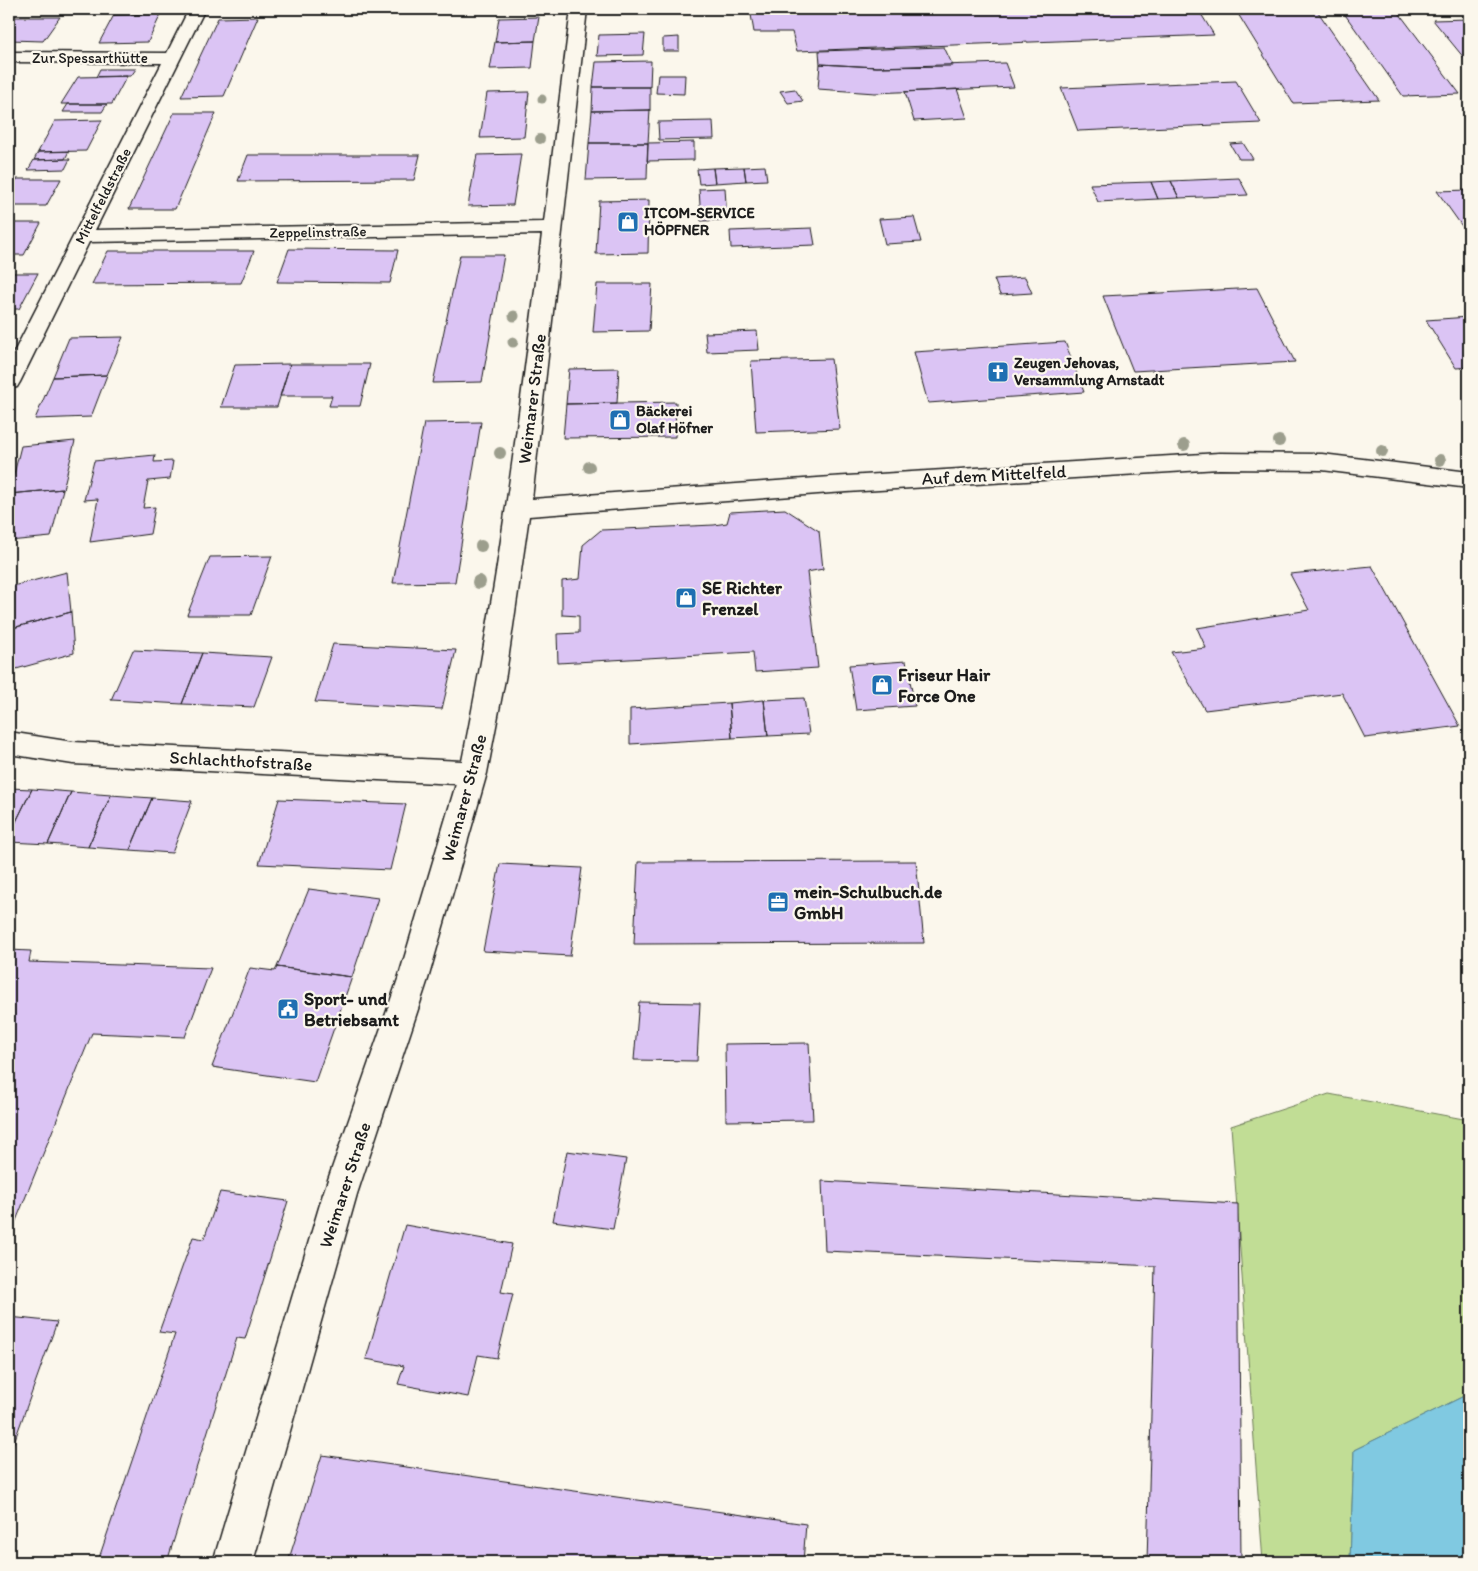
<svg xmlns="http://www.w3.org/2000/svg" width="1478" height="1571" font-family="Itim,sans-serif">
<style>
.green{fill:#c1dd95;stroke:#6e7c58}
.water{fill:#80c9e1;stroke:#588492}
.building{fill:#dbc4f4;stroke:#1c1c1c}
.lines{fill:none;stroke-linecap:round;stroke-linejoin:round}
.street-casing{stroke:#1c1c1c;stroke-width:3}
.street{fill:#fbf7ec;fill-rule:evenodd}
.tree{fill:#9c9e8d}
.labels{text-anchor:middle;stroke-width:4.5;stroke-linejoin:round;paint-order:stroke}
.far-street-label{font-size:15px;fill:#1c1c1c;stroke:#fbf7ec}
.far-poi-label{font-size:15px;font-weight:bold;fill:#1c1c1c;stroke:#fbf7ec;text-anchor:start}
.street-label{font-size:18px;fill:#1c1c1c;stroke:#fbf7ec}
.poi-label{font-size:18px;font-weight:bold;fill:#1c1c1c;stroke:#fbf7ec;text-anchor:start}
</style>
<rect width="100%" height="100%" fill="#fbf7ec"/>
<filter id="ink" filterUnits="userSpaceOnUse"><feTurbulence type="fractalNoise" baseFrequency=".02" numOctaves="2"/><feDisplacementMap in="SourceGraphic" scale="10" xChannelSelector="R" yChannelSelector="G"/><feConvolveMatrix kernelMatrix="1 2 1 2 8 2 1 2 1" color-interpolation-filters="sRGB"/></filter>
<g filter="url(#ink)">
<path class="green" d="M1329,1094L1469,1120V1396L1466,1395L1354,1450L1350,1562H1263L1231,1126Z"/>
<path class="water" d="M1466,1395L1469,1396V1562H1350L1354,1450Z"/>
<path class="building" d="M386,9H414L413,12H384Z
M750,9H1198L1214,35L797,51L792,32H754Z
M1235,9H1316L1379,100L1293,103Z
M1341,9H1396L1460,94L1403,96Z
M161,14L148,42L99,43L114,15Z
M9,17H60L43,41L9,40Z
M258,17L224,96L181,97L218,18Z
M539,17L535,41L495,42L499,18Z
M1469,19V64L1433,20Z
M645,34L643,55L597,56L599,35Z
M679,37V51H663V38Z
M535,41L532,68L490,69L495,42Z
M944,47L953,66L877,67L820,64L819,51Z
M651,61L650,87H593L596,62Z
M1005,63L1014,87L875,93L818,89L820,64L877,67Z
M100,69H136L131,76L96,77Z
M658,75H685L684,94L656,93Z
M127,76L112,104H61L78,77Z
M1236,81L1261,123L1078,131L1061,88Z
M593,87H650V110L592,111Z
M795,89L803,101L788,103L780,91Z
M957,89L967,118L914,121L905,92Z
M529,92L524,137L480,138L487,93Z
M68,104H107L102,112H63Z
M650,110L648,143H589L592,111Z
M174,113H216L175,209H129Z
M102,120L86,151L38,152L55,121Z
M713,121L714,139L659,140L658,122Z
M694,142V160L647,161L648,143Z
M589,143H648L647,179L586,180Z
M1243,143L1253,159H1239L1230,144Z
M69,151L65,159L34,160L38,152Z
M521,154L513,205L468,206L477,155Z
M248,155H420L414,180L238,181Z
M65,159H70L65,169L28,170L34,160Z
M765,166L767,180L746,181L744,167Z
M744,167L746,181L715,183L713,168Z
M713,168L715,183L699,184L697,169Z
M1239,178L1248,195L1179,198L1171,181Z
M17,179H61L46,206H9V192Z
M1171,181L1179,198L1158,199L1151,182Z
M1151,182L1158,199L1098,202L1090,184Z
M725,188L727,220L701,221L699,189Z
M1469,190V236L1437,191Z
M649,200L648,253L596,254L599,201Z
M914,217L921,242L885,244L879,219Z
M9,223H41L24,255H9Z
M812,228L815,245L731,248L730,231Z
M289,249L398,250L390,283L277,282Z
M108,251H254L241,283L92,284Z
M460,255H504L482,382L433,383Z
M9,273H38L19,309H9Z
M1025,277L1032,293L1000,295L994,279Z
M597,284H652L649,331L593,332Z
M1257,288L1295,362L1133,371L1103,296Z
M1469,317V367L1456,368L1426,320Z
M757,331L759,350L707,352L705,333Z
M123,337L107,375L53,377L69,338Z
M1065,342L1084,392L928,403L914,352Z
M831,359L840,429L756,432L751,361Z
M290,364H370L360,406H329L332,396H280Z
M290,364L277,407H221L235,365Z
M619,368L617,403L566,404L569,369Z
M107,375L91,417L35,419L53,377Z
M676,402L675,437L563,438L566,404Z
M481,422L455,582L393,583L424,423Z
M75,441L63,489L9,494L21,446Z
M155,455L154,462L173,461L170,479L148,481L143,508L155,507L150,534L90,542L98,499L84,500L94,461Z
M63,489L51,537L9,541V494Z
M785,509L819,531L823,569L807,572L818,668L755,672L753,652L558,663L557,634L579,633V616L562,615V581L580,579L583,545L601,530L714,525L727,523L730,512Z
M272,556L251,615H187L210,557Z
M1372,566L1460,726L1365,738L1342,693L1205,710L1171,652L1206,648L1197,628L1309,610L1290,574Z
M67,572L71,612L9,629V587Z
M71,612L74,653L9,671V629Z
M333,644L456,650L442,709L315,702Z
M133,650L202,653L182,704L111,700Z
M202,653L272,657L254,707L182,704Z
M906,661L915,706L856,710L849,665Z
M804,698L809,734L768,736L764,700Z
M764,700L768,736L732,738L729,703Z
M729,703L732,738L630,744V709Z
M9,788L32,789L9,836Z
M32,789L71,792L48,844L9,842V836Z
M71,792L111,795L88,847L48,844Z
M111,795L152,798L130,850L88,847Z
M152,798L192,801L172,853L130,850Z
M279,799L406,804L390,870L259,864Z
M916,861L924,943L634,944L638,862Z
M500,864L582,868L570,956L483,951Z
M309,889L378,898L352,977L277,967Z
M9,950L31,951L29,962L211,968L185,1037L92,1033L9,1238Z
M277,967L352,977L315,1082L212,1067L250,968L275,971Z
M639,1002L700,1003L697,1061L634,1060Z
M809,1043L813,1120L726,1121L725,1044Z
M567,1151L626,1159L613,1229L553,1221Z
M822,1181L1238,1204L1241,1562H1147L1155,1266L825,1251Z
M220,1192L288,1201L245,1339L237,1338L167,1562L98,1561L175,1334L159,1332L193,1237L204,1239Z
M405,1225L512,1244L501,1292L513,1294L497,1358L478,1355L468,1397L398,1384L404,1366L366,1359Z
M9,1317L57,1322L9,1456Z
M322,1455L806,1524L803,1562H288Z"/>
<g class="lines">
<g class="street-casing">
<path id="street" d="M189,9H205L95,230L544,222L571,9H587L532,499L831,477L1219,453L1322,454L1469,472V488L1322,470L1219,469L831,493L529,516L506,674L487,773L428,979L357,1194L253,1562H213L323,1194L398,979L456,784L73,764L9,754V732L73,742L462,761C498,586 520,410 542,234L89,242L20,382L17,387L9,389V362L162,63L9,62V52L167,53Z"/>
</g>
<use href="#street" class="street"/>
</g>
<g class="tree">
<circle cx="542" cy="99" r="4.5"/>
<circle cx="540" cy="139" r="5"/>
<circle cx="514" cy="316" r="5.5"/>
<circle cx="513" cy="342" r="5.5"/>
<circle cx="1279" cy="441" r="6"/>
<circle cx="1184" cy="445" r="6"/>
<circle cx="1382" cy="451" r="6"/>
<circle cx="500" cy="453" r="6"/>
<circle cx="1440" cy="460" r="6"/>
<circle cx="589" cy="467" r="6"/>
<circle cx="481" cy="546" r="6"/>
<circle cx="479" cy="582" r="7"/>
</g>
</g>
<defs>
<g id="shop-square" transform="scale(1.125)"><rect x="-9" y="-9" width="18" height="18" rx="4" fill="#1f6fb2" stroke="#fbf7ec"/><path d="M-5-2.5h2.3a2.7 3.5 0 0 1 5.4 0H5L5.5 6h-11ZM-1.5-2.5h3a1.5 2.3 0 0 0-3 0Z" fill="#fff"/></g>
<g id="church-square" transform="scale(1.125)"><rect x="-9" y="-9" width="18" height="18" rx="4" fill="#1f6fb2" stroke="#fbf7ec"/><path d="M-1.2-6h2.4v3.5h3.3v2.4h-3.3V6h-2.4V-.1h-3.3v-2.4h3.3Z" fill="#fff"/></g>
<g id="office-square" transform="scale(1.125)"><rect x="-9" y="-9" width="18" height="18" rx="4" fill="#1f6fb2" stroke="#fbf7ec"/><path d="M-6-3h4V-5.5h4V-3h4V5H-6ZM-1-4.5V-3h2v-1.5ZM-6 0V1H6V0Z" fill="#fff"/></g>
<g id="civic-square" transform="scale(1.125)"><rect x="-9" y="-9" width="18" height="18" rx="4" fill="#1f6fb2" stroke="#fbf7ec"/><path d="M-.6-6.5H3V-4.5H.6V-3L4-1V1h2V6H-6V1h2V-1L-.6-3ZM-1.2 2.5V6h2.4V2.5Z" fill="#fff"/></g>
</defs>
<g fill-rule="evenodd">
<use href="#shop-square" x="628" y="222"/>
<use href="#church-square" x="998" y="372"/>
<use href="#shop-square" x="620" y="420"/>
<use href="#shop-square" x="686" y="598"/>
<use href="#shop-square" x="882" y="685"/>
<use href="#office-square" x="778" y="902"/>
<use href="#civic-square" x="288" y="1009"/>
</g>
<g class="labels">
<g class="far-street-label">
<text x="90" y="63">Zur Spessarthütte</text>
<text transform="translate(103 196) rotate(-63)" y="5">Mittelfeldstraße</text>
<text transform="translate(318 232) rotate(-1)" y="5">Zeppelinstraße</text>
</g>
<g class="far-poi-label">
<text x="644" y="218">ITCOM-SERVICE<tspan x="644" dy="17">HÖPFNER</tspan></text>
<text x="1014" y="368">Zeugen Jehovas,<tspan x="1014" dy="17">Versammlung Arnstadt</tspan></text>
<text x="636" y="416">Bäckerei<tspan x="636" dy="17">Olaf Höfner</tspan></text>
</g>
<g class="street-label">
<text transform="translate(532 399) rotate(-83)" y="6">Weimarer Straße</text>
<text transform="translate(994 475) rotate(-3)" y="6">Auf dem Mittelfeld</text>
<text transform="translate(241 761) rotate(3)" y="6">Schlachthofstraße</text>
<text transform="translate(464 798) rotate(-75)" y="6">Weimarer Straße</text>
<text transform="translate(345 1185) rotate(-72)" y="6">Weimarer Straße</text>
</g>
<g class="poi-label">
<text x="702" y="594">SE Richter<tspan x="702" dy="21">Frenzel</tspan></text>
<text x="898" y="681">Friseur Hair<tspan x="898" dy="21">Force One</tspan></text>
<text x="794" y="898">mein-Schulbuch.de<tspan x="794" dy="21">GmbH</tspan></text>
<text x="304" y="1005">Sport- und<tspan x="304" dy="21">Betriebsamt</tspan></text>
</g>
</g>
<rect width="1478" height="1571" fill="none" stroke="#fbf7ec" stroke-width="30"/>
<rect x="15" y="15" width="1448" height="1541" fill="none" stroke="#1c1c1c" stroke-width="2" filter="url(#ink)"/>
</svg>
